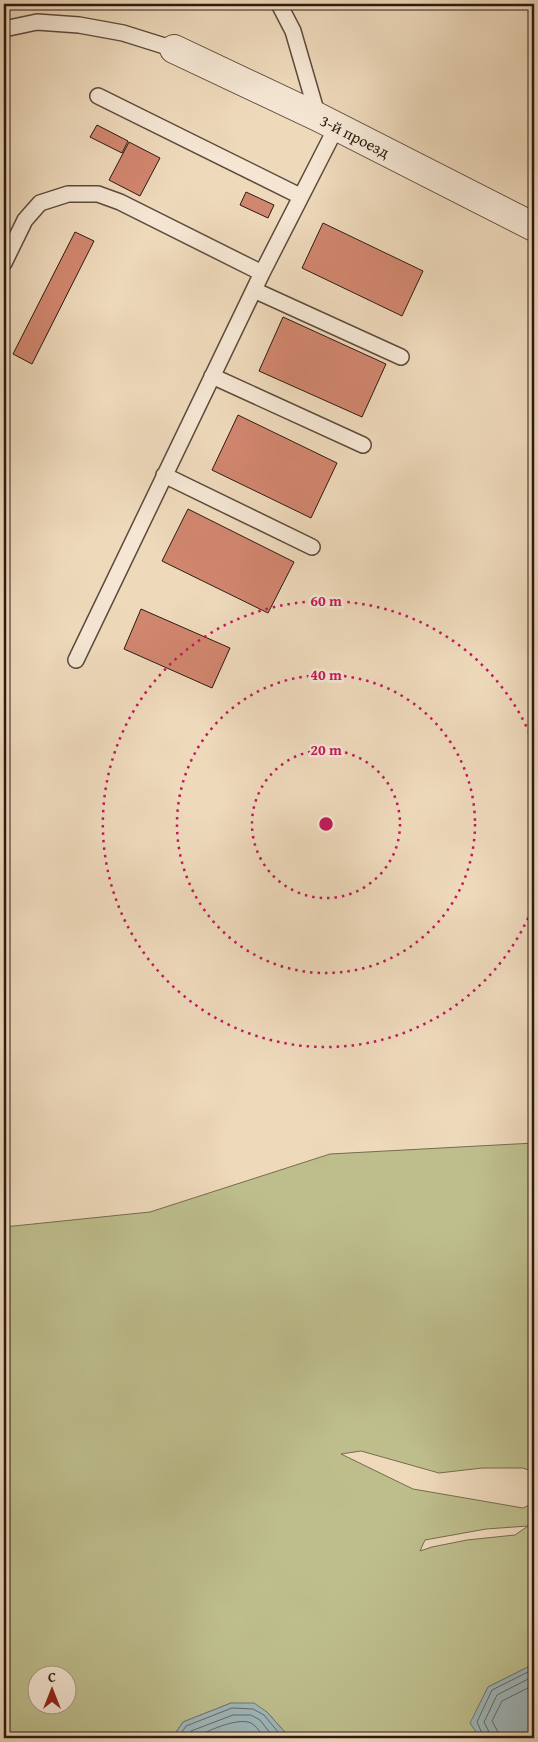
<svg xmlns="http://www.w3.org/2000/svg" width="538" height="1742" font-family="'Gentium Book Plus',serif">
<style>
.green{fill:#bebe8d;stroke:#766c4e;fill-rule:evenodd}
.water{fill:#9eb7bb;stroke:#717877}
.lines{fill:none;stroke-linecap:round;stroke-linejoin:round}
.shore{stroke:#666866;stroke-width:1}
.building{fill:#d1866f;stroke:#2e1a10}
.lane-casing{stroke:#5e4a3b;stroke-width:18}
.street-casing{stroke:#5e4a3b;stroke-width:30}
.lane{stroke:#f4e6d3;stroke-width:15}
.street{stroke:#f4e6d3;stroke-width:28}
.ring{fill:none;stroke:#c2185b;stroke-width:2.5;stroke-dasharray:2.5 5}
.labels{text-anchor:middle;stroke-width:5;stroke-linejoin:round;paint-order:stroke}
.street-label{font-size:16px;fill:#2e1a10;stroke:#f4e6d3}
.centre{fill:#c2185b;stroke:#f4e6d3;stroke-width:2.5}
.ring-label{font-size:15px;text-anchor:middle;font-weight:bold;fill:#c2185b;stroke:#f4e6d3;stroke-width:5;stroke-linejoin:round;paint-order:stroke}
</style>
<rect width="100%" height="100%" fill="#eed9bb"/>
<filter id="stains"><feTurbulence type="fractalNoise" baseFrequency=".004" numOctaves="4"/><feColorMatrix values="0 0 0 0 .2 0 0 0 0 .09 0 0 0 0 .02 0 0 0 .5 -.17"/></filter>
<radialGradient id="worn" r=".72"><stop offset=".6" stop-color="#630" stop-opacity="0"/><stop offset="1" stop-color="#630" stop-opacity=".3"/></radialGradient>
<path class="green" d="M534,1143V1472L523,1468H482L439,1473L361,1451L341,1454L413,1489L523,1508L534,1503V1664L488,1687L471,1723L480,1738H290L267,1712L231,1703L183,1722L172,1738H4V1227L150,1212L330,1154ZM528,1526L515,1535L467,1540L432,1547L420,1551L425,1540L486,1529ZM38,1674H68V1704H38Z"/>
<path class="water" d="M534,1664V1738H480L470,1723L488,1687Z
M231,1703H254L267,1712L290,1738H172L183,1722Z"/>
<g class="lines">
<path class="shore" d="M178,1738L186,1726L232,1708L253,1709L264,1715L283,1738
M186,1738L191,1731L233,1715H251L260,1720L274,1738
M195,1738C207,1731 237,1717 251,1723C257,1726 260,1733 264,1738
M484,1738L477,1722L492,1690L534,1669
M490,1738L489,1732L484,1722L497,1695L534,1676
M498,1738L497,1730L492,1721L502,1701L534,1685"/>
</g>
<path class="building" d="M97,125L128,141L122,153L90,137Z
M129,142L160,158L140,196L109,180Z
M246,192L274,205L268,218L240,205Z
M323,223L423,271L402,316L302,268Z
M75,232L94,241L32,364L13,354Z
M283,317L386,364L362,417L259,371Z
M238,415L337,463L311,518L212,470Z
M188,509L294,562L268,613L162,561Z
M141,609L230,648L212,688L124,649Z"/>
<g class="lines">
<g class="lane-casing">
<path id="lane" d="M279,4L293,31L318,117
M4,29L37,22L79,25L123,33L174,49
M98,96L300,196
M4,263L25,220L40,203L68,194H98L120,202L262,273
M254,290L401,357
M212,376L363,445
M164,475L312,547
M76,660L262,273L337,126"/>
</g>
<g class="street-casing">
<path id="street" d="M174,49L318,117L534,227"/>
</g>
<use href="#lane" class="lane"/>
<use href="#street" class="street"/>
</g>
<g class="ring">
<circle cx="326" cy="824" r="74"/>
<circle cx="326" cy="824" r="149"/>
<path d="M534 904A223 223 0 1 1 534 744"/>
</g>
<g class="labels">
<g class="street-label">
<text transform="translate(355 136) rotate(27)" y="6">3-й проезд</text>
</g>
</g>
<circle cx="326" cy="824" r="8" class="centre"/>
<g class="ring-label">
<text x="326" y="606">60 m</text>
<text x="326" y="680">40 m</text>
<text x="326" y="755">20 m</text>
</g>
<rect width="538" height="1742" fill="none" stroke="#eed9bb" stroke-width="20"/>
<rect x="5" y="5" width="528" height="1732" fill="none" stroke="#2e1a10" stroke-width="2.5"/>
<rect x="10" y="10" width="518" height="1722" fill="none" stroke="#2e1a10"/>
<g transform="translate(52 1690)"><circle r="24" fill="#f4e6d3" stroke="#a59485"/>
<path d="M0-4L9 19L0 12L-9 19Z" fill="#8f2418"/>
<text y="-8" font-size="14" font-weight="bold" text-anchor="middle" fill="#2e1a10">С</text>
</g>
<rect width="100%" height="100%" filter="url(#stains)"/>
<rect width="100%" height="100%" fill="url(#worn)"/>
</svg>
